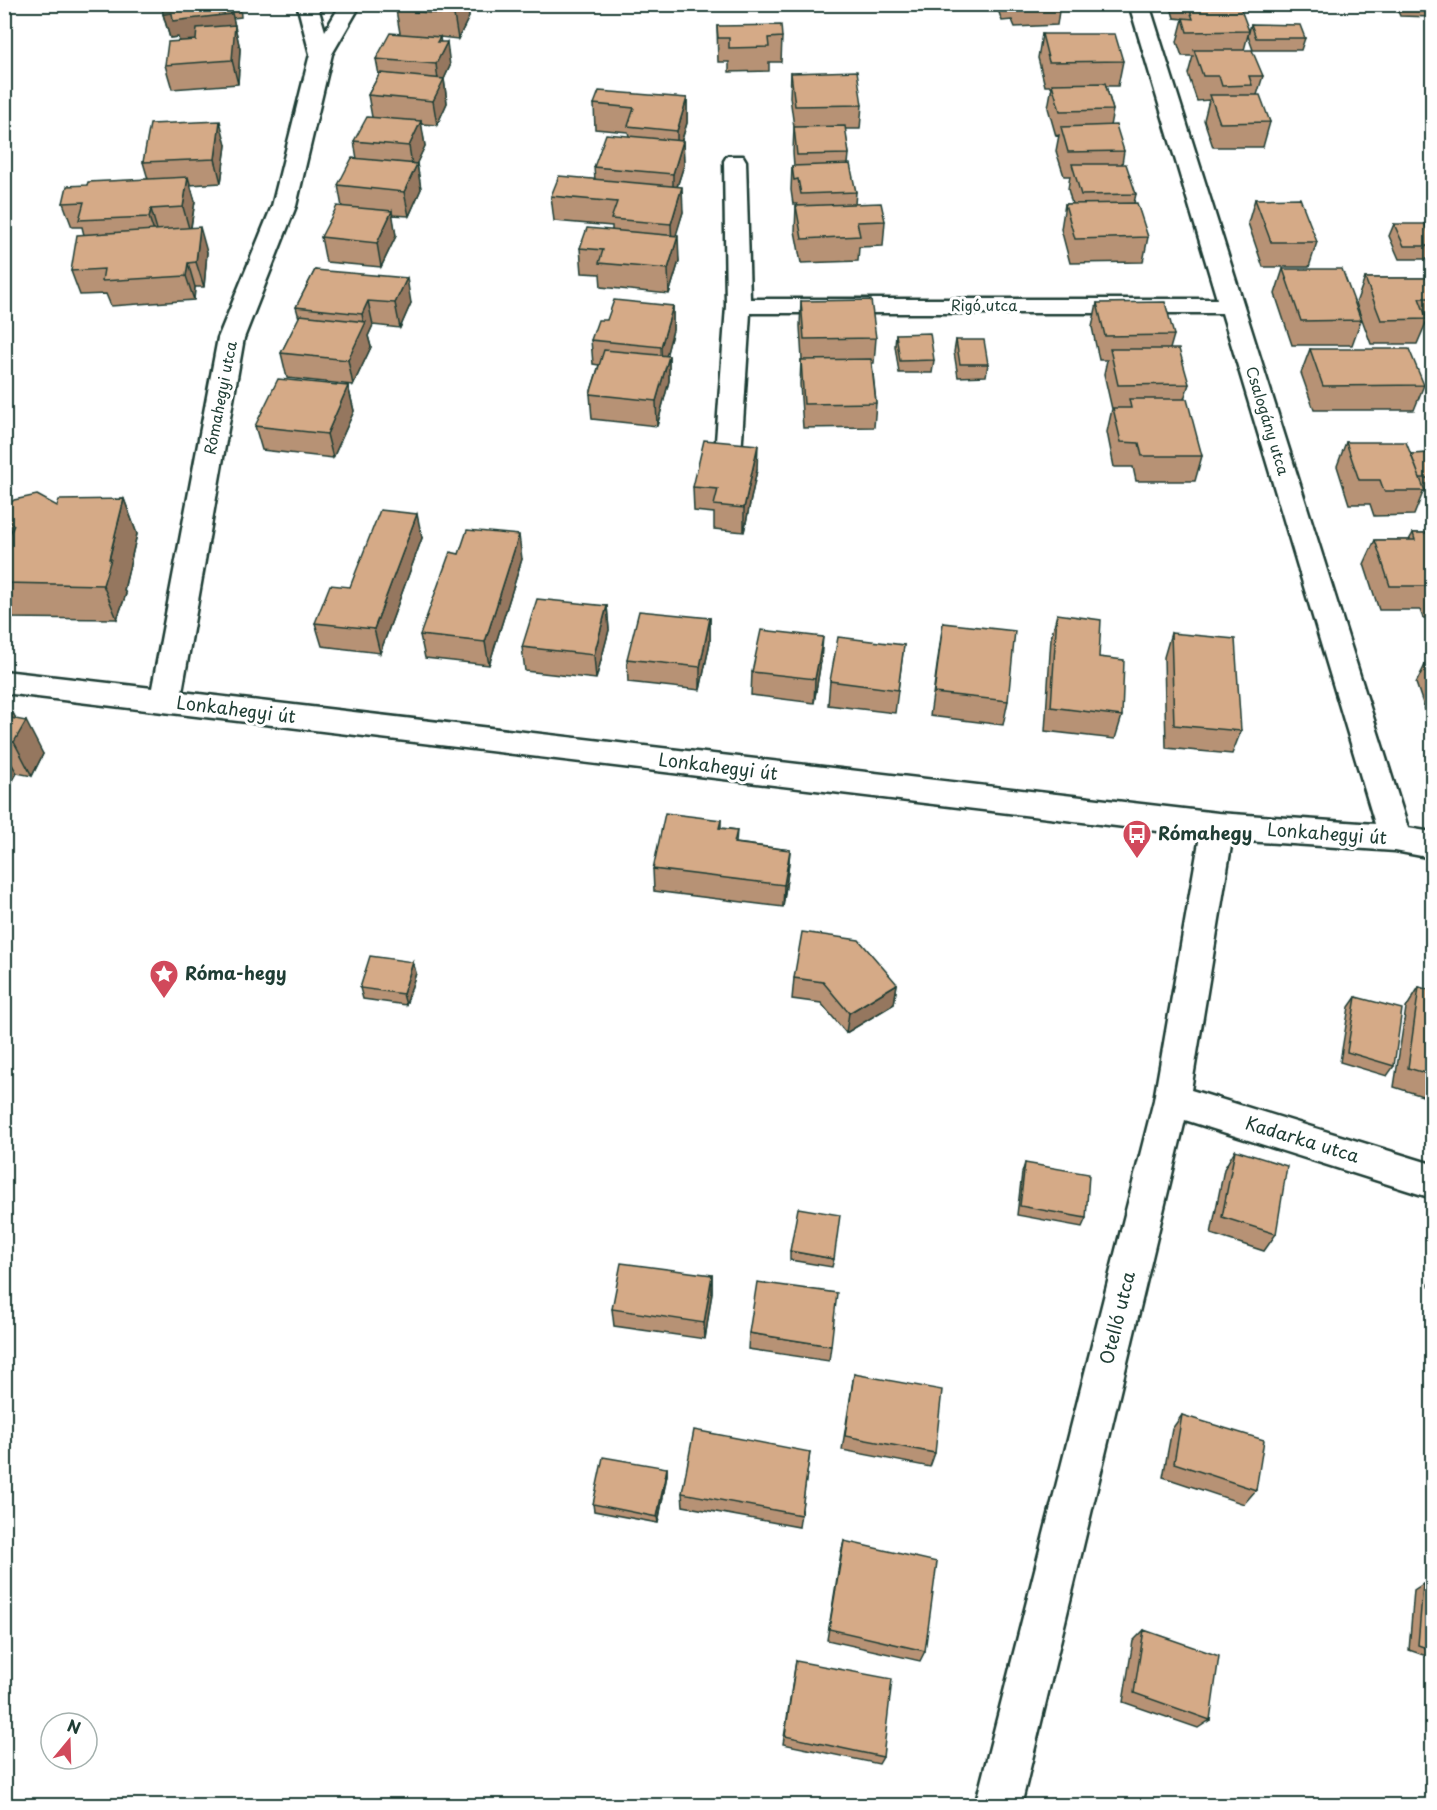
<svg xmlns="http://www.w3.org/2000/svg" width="1437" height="1810" font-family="'Playpen Sans',sans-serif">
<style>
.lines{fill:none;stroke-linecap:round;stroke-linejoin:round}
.street-casing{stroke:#1f3d34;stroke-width:5}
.street{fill:#fff;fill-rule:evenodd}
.wall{fill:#b79274;stroke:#1f3d34;stroke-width:1.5}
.shaded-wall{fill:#95775e;stroke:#1f3d34;stroke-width:1.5}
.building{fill:#d5aa87;stroke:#1f3d34;stroke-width:1.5}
.labels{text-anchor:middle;stroke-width:6;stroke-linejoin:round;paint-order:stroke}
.far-street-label{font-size:15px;fill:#1f3d34;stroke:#fff}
.street-label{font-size:18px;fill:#1f3d34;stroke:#fff}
.poi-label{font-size:18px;font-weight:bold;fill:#1f3d34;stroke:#fff;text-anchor:start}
</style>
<rect width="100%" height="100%" fill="#fff"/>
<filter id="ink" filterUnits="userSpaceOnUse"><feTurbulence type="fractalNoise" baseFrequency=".0167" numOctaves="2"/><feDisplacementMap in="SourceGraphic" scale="12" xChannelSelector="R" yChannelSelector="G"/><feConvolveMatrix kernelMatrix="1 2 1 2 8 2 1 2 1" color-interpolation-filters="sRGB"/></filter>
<g filter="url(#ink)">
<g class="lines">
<g class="street-casing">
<path id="street" d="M297,4H317L325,31L341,4H361L332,54L296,206L244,338L182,692L1218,813L1375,824L1222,313H750L741,455L737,461L728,464L719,461L715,455L726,306L724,161L727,156H743L746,161L750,299H1217L1129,4H1149L1408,828L1432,832V858L1395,851L1232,840L1191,1090L1432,1164V1198L1185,1120L1021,1806H975L1154,1100L1200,836L4,693V671L152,688L218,338L272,206L310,54Z"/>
</g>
<use href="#street" class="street"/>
</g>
<path class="wall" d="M162,4H240L241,17L233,18L240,49L238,84L172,89L165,65L179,41L178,37L170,38L163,14Z
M399,4H467L469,17L458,39L440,37V42L450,66L444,79L447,103L437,125L421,124L425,146L416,164H417L421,189L409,216L392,215L396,236L381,267L326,262L321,237L342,207L338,185L357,159L354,141L372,117L368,95L379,75L376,59L400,33L396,10Z
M998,4H1060L1057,25L1015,27L1012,20L1002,21L997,7Z
M1170,4H1239L1238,7L1249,31L1244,50L1263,76L1257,95L1270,122L1263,147H1213L1204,120L1209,100L1197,101L1188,74L1193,56H1182L1177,42L1183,19L1174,18Z
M1395,4H1432V17L1400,16Z
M1251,24L1305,38L1301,50H1253L1248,36Z
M717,26L782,37L781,62H769V71L729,72V62H718Z
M1042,34L1123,61L1118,86H1106L1113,110L1110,126L1124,151L1122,164L1136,194L1134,203L1148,237L1143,262L1070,263L1061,229L1065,204H1072L1068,189L1070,176H1064L1056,151L1059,135L1056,136L1048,108L1052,86H1045L1038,58Z
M791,73L862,105L860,129H845L849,154L848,164L856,192L855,204L885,221L883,246L859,247L858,261L801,263L795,231L796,206H798L797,204H793L791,190L792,166H794L793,152L794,127L790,97Z
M687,98V123L682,140L683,141L684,165L677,187L683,212L675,236L679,261L669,294L601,287L600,274L582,273L580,248L612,230V226L554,221L551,196L595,180L594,167L629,136L628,132L595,129L594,104Z
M226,145L221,183L190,185L195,201L191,228L207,252L204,287H195L194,300L111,306L106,294L80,295L71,271L84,235L82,227H72L63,203L87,185L148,179L143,162Z
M1255,199L1317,242L1309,267H1263L1248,223Z
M1394,224L1432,240V253L1430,259H1399L1389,236Z
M1283,269L1361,320L1352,345H1292L1275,294Z
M315,270L411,303L400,328L373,325L368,336L371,347L353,385L287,378L281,353L299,318L296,307Z
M1365,278H1432V323H1426L1417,344H1371L1356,303Z
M801,301L876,338L874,363H872L876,403L874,427L803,428L800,384L801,360H802L800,326Z
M1097,303L1174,335L1170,349L1189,384L1184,399L1202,456L1195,481H1136L1133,467H1114L1107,432L1112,409L1104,374L1107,360H1099L1092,327Z
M673,306V330L666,356H669V381L657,426L592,419L590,394L599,365L593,364L591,340L607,320Z
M896,334L934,360L932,373H899L895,346Z
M956,340L988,364L986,376L958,377L954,352Z
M1310,349L1424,385L1414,410H1314L1301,373Z
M348,386L354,411L333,458L262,450L255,426Z
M1346,442L1411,454L1432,453V490H1424L1414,515L1374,516L1370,504H1349L1337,466Z
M757,470L744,532L714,529V513L694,511L693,487Z
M124,499L137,534L124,590L126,594L117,619L4,618V547L11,532L4,519L57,506Z
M1413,533H1432V618H1423L1420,610H1379L1364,564L1375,540H1409Z
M422,538L380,653L322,646L315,623L350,587Z
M459,554L522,559L489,665L425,658L420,635Z
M607,606L609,630L596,679L525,671L522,647Z
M1057,614L1099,657L1122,716L1115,739L1045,731L1051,638Z
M710,618V642L700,690L628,682L627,659Z
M943,623L1008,701L1003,725L930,716Z
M1171,633L1241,731L1232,754L1166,748L1164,657Z
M904,645L895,713L828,705L830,681Z
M1428,659H1432V730L1416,683Z
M821,661L814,703L751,695L752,672Z
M4,712L13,713L16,719L43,754L32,776L17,773L4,796Z
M721,820V828L737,830L736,843L790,850L788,872L783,907L654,891L653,869Z
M413,962L416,973L406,1005L363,999L360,988Z
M794,978L897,984L894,1004L846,1033L821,1003L792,999Z
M1419,987L1432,991V1099L1394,1087L1406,1008Z
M1356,997L1394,1066L1387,1076L1340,1062L1349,1007Z
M1235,1150L1276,1234L1264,1251L1211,1234L1224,1169Z
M1025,1163L1086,1218L1082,1227L1017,1215L1022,1173Z
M790,1251L834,1259L832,1267L790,1260Z
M1432,1254V1287L1429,1286Z
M712,1275V1292L705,1339L614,1326L612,1309Z
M749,1333L831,1346L829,1361L748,1349Z
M854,1374L935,1453L930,1467L842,1450Z
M1182,1415L1256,1490L1244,1504L1163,1477L1172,1429Z
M810,1452L799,1527L683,1506L682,1493Z
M667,1468V1475L658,1523L594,1511L593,1504Z
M844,1541L925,1651L920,1661L827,1640L841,1553Z
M1423,1584L1432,1587V1658L1409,1650L1414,1590Z
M1144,1630L1210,1720L1198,1728L1123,1702L1133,1641Z
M796,1661L883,1757L879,1764L783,1744Z"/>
<path class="shaded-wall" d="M230,4L240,49L238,84L232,60L180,45L178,37L170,38L163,14Z
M460,4H467L469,17L458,39L454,15Z
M440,37L442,52L447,42L450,66L444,79L447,103L437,125L433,101L439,88L436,64L437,42Z
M687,98V123L677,155V131Z
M220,121L226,145L221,183L215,159Z
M421,121L425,146L413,171L409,146Z
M683,141L684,165L673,199V174Z
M417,164L421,189L409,216L404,192Z
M188,177L195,201L190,232L183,207Z
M682,187L683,212L672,249L671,224Z
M151,209L158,233L157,241L149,217Z
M392,211L396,236L381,267L377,243Z
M200,227L207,252L204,287L196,262Z
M678,236L679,261L669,294L668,269Z
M188,263L195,287L194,300L186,276Z
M407,278L411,303L400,328L395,303Z
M368,301L373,325L368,336L371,347L353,385L348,360L364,325L362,314Z
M673,306V330L662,372L661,347Z
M669,356V381L657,426L656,401Z
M348,386L354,411L333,458L327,434Z
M758,445L757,470L744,532V508Z
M124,499L137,534L124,590L126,594L117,619L103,585Z
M417,514L422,538L380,653L374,629Z
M519,535L522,559L489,665L485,642Z
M607,606L609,630L596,679L594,655Z
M710,618V642L700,690V667Z
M823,637L821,661L814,703L815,679Z
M13,713L21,729L26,721L43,754L32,776L14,742L10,718Z
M4,751L17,773L4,796Z
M790,850L788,872L783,907L784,885Z
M413,962L416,973L406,1005L403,994Z
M897,984L894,1004L846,1033L849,1013Z
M712,1275V1292L705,1339L704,1323Z
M667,1468V1475L658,1523L657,1517Z"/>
<path class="building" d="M162,4H229L231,14L173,21L172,13L163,14Z
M399,4H460L454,15L396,10Z
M1240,7L1249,31L1187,32L1183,18L1193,19L1189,8Z
M1251,24L1300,25L1305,38H1256Z
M235,25L232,60L165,65L168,42L196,40L197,28Z
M781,25L782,37L768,38L769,47L729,48V38H718L717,26Z
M390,33L440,37L437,42H447L436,64L376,59Z
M1042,34H1115L1123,61L1049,62Z
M1194,50H1252L1263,76H1249L1252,85L1222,86L1219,76H1203Z
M857,71L862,105L795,106L791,73Z
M380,73L444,79L433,101L368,95Z
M1105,83L1113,110L1060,111L1052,84Z
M599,91L687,98L677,131L628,126L634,108L594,104Z
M1210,95H1260L1270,122L1220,123Z
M367,117L421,121L409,146L354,141Z
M220,121L215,159L143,162L150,124Z
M1116,125L1124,151L1068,152L1061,127Z
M845,126L849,154L797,155L794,127Z
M606,134L683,141L673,174L594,167Z
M352,158L417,164L404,192L338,185Z
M850,164L856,192L801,194L798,179L794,180L792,166Z
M1072,164H1126L1136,194L1081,195Z
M559,176L682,187L671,224L611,219L617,202L551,196Z
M188,177L183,207L151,209L149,217L79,220L84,202L63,203L67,186L87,185L88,182Z
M1300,198L1317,242H1271L1255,199Z
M881,203L885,221L857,222L860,236L802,239L796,206Z
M1137,203L1148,237L1075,239L1065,204Z
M337,206L392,211L377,243L321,237Z
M1394,224H1425L1432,240V246H1404Z
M200,227L196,262L188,263L186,276L102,281L104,269L71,271L77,235Z
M587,228L678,236L668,269L599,263L603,250L580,248Z
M1283,269H1342L1361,320L1301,321Z
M315,270L407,278L395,303L368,301L362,314L296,307Z
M1365,278H1432V298H1419L1427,319L1381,320Z
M614,300L673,306L661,347L591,340L598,320H607Z
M871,300L876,338L804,339L801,301Z
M1165,302L1174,335L1105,336L1097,303Z
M300,315L366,322L348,360L281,353Z
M930,333L934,360L900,361L896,334Z
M956,340H984L988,364H960Z
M1110,349H1179L1189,384L1118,385Z
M1310,349H1409L1424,385L1323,386Z
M604,350L669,356L656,401L590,394Z
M871,359L876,403L804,404L801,360Z
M278,379L348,386L327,434L255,426Z
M1129,399H1187L1202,456H1142L1139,443L1121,442L1113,408H1131Z
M704,440L758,445L744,508L714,505L718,489L693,487Z
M1346,442H1406L1425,491H1384L1380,480H1359Z
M1432,453V478H1420L1411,454Z
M37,495L57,506L59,500L124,499L109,559H111L103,585L4,583V547L14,525L5,520L4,511L7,506L14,500Z
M380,510L417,514L374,629L315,623L330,585L350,587Z
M467,530L519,535L485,642L420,635L450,552L459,554Z
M1413,533H1432V588V586H1390L1375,540H1415Z
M537,599L607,606L594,655L522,647Z
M639,611L710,618L700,667L627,659Z
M1057,614L1101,620L1099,657L1124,660L1122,716L1051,707Z
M943,623L1015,631L1008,701L934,693Z
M761,630L823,637L815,679L752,672Z
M1171,633L1235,639L1241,731L1174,725Z
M838,637L904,645L898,690L830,681Z
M1428,659H1432V672Z
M4,712L13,713L10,718L26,721L14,742L4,741Z
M665,813L721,820L719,828L737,830L734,843L790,850L784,885L653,869Z
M802,932L859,940L897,984L849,1013L823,982L794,978Z
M370,956L413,962L403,994L360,988Z
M1419,987L1432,991V1075L1408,1068Z
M1356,997L1402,1009L1394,1066L1347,1052Z
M1235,1150L1287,1166L1276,1234L1222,1217Z
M1025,1163L1089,1174L1086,1218L1020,1206Z
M798,1208L840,1215L834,1259L790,1251Z
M621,1263L712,1275L704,1323L612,1309Z
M757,1282L837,1293L831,1346L749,1333Z
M854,1374L942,1390L935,1453L845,1436Z
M1182,1415L1264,1440L1256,1490L1174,1463Z
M694,1430L810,1452L801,1515L682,1493Z
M603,1457L667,1468L657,1517L593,1504Z
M844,1541L937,1562L925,1651L829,1629Z
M1423,1584L1432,1587V1650L1418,1645Z
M1144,1630L1219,1656L1210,1720L1134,1693Z
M796,1661L892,1679L883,1757L785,1736Z"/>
</g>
<defs>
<g id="bus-pin" transform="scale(1.5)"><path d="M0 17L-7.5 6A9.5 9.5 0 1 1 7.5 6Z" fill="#d1495b" stroke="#fff"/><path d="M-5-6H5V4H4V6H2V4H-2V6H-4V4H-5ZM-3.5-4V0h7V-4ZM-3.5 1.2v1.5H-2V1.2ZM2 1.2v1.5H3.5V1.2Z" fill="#fff"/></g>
<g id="sight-pin" transform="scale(1.5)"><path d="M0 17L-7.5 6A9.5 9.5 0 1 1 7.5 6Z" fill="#d1495b" stroke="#fff"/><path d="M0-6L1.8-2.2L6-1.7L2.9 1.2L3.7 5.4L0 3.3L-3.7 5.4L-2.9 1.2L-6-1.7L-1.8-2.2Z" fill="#fff"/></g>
</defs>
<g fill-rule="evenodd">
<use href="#bus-pin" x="1137" y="834"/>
<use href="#sight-pin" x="164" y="974"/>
</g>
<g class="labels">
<g class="far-street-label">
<text x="984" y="311">Rigó utca</text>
<text transform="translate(221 398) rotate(-79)" y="5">Rómahegyi utca</text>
<text transform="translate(1267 421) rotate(73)" y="5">Csalogány utca</text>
</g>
<g class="street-label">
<text transform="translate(236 710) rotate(7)" y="6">Lonkahegyi út</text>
<text transform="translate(718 767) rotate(7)" y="6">Lonkahegyi út</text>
<text transform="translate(1327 834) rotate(4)" y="6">Lonkahegyi út</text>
<text transform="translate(1302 1140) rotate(17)" y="6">Kadarka utca</text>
<text transform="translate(1118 1318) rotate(-76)" y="6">Otelló utca</text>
</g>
<g class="poi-label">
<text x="1158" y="840">Rómahegy</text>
<text x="185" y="980">Róma-hegy</text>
</g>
</g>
<rect width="1437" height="1810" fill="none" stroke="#fff" stroke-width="24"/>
<rect x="12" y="12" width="1413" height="1786" fill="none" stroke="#1f3d34" stroke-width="2" filter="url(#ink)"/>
<g transform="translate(69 1741) rotate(19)"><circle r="28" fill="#ffffff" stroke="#a5b1ae" stroke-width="1.5"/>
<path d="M0-4.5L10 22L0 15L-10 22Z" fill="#d1495b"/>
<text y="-9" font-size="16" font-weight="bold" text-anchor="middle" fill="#1f3d34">N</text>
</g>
</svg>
